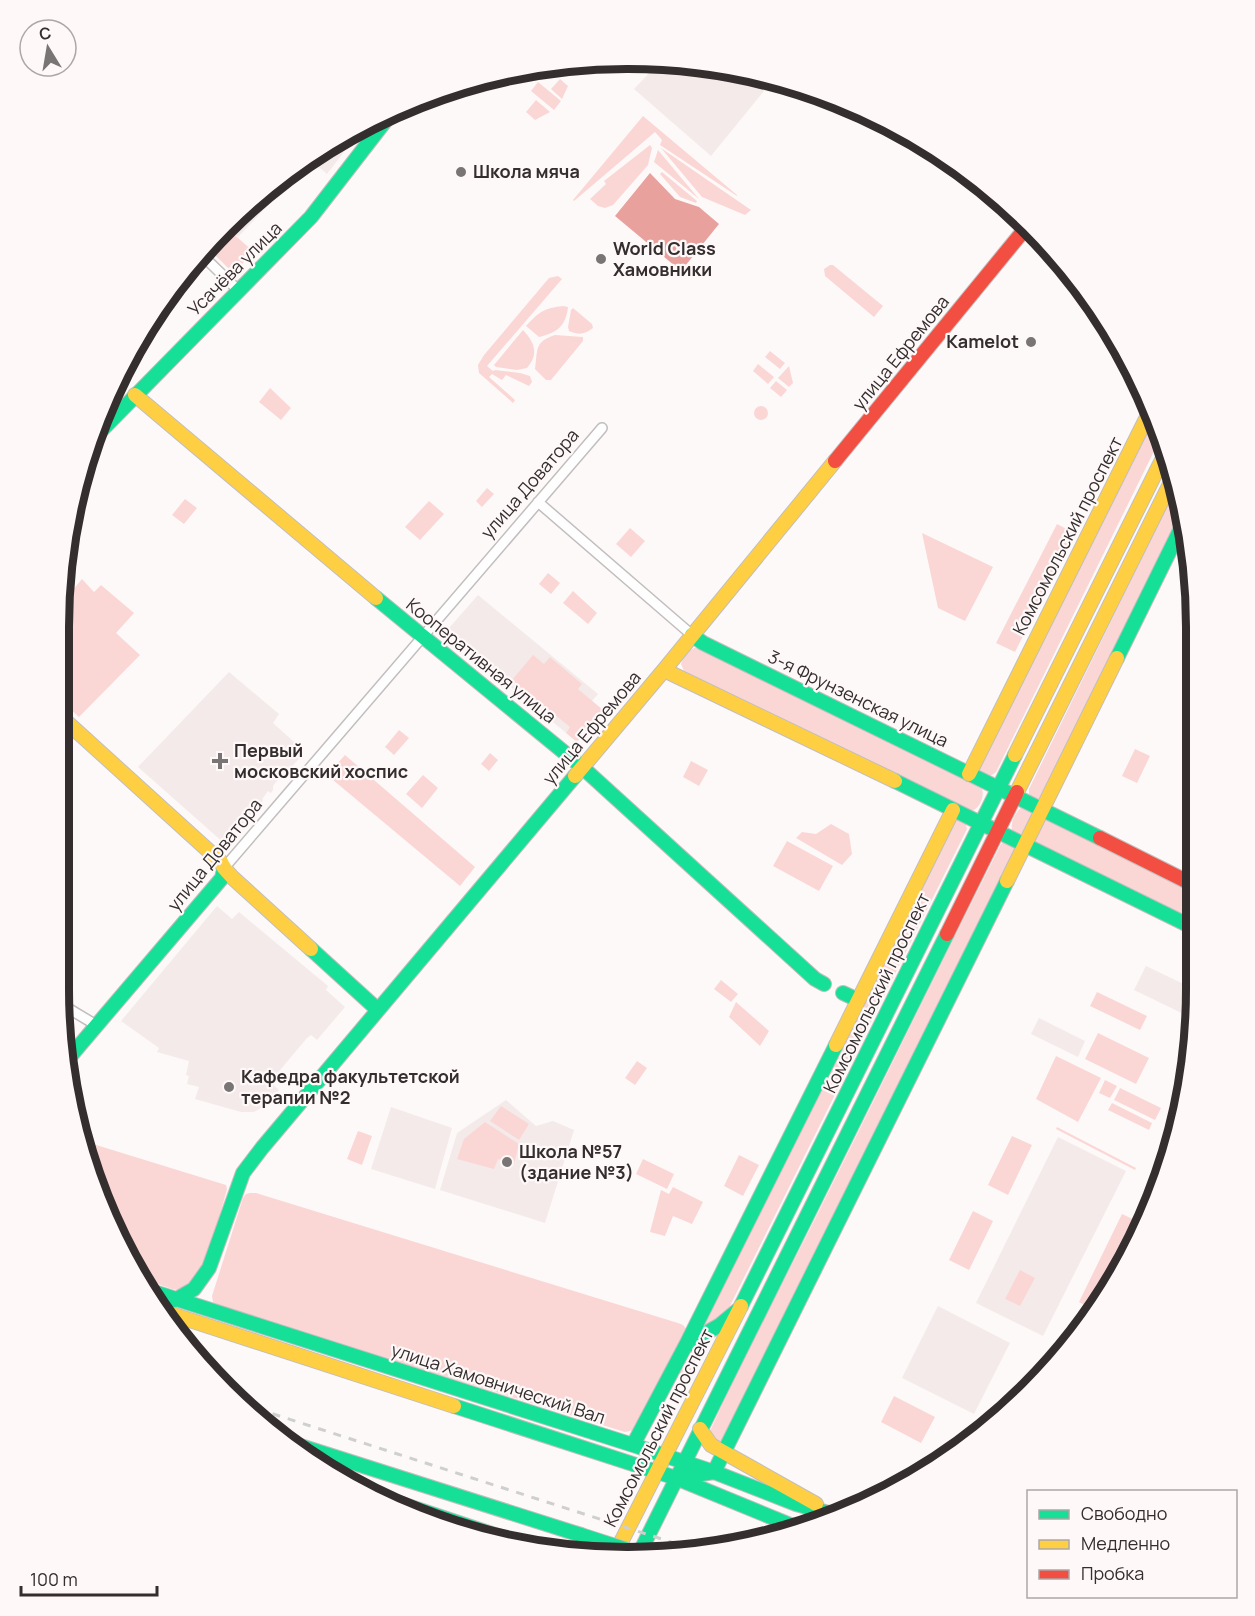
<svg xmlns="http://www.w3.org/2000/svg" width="1255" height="1616" font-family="Manrope,sans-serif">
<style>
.built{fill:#f4eaea}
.green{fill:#fad7d5}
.water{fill:#e9a19e}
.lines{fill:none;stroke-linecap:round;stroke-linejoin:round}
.street-casing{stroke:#c2bebe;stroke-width:12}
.fast-casing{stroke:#c2bebe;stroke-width:16}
.slow-casing{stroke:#c2bebe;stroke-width:16}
.jam-casing{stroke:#c2bebe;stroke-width:16}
.street{stroke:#fffefe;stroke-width:9}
.fast{stroke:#16e098;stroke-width:14}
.slow{stroke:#ffcf43;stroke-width:14}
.jam{stroke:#f24e42;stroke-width:14}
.rail{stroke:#d0cfcf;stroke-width:3;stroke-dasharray:8 8;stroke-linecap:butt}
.fast-bridge-casing{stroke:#c2bebe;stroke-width:16;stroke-linecap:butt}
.fast-bridge{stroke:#16e098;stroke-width:14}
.poi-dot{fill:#7a7575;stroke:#fef8f8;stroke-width:2}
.labels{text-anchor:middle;stroke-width:4.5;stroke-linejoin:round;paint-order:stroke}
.poi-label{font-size:18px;font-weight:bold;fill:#342e2e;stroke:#fef8f8;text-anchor:start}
.street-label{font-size:18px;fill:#342e2e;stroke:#fef8f8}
.rim{fill:none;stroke:#342e2e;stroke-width:8}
</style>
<rect width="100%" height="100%" fill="#fdf9f9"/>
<path class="built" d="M644,60L739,70L773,80L711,156L634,89L654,68Z
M364,126L327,174L308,158L312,154Z
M288,177L292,180L238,237L230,231Z
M478,595L598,694L592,701L603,710L577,742L453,639L449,628Z
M229,672L279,714L273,723L303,750V754L281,779L278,780L275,783L273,786V790L271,793L268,791L263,798L262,802L225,844L138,767Z
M217,906L232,919L239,912L328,986L326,990L345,1007L317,1040L311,1035L307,1038L270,1082L279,1090L265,1106L254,1112H241L195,1099L199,1087L187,1084L189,1076L186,1075L189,1061L157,1052L159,1048L121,1021Z
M1146,966L1192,988V1018L1134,990Z
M1039,1018L1085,1041L1078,1057L1031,1034Z
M506,1100L536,1126L553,1121L574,1130L545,1223L440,1190L457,1133Z
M391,1107L452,1128L435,1189L371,1169Z
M1058,1137L1126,1171L1043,1336L976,1303Z
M938,1306L1010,1343L974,1414L902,1378Z"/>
<path class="green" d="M560,79L568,86L562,99L551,89Z
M538,82L561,101L554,110L531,91Z
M536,100L550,112L535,120L526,112Z
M643,116L737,195V196L660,145L662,140L655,132L574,201L573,200Z
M650,145L652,148L648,165L613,205L605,208L598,206L590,199L606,184L604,181Z
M661,148L751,210L745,215L702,197Z
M658,150L699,199L654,162Z
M662,172L697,201L696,203L680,197L660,174Z
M230,231L254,252L233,273L210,250Z
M830,265H833L883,306L874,317L825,276L824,269Z
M558,276L562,279L487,366L493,371L495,370L520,373L530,376L532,382L529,386L506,375L502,380L492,374L489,377L515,400L513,403L479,373L478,365L484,355L549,278Z
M563,306L568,307C566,326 557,333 539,337L526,326C539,312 544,308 563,306Z
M573,308L592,324L593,328C584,335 579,335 569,331L568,327L571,310Z
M523,330C535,343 539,354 527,368L517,370L496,367L494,365Z
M555,335L583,337V341L551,380H546L535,369C538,349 534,342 555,335Z
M770,351L785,363L780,369L765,357Z
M758,364L774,377L768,384L753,371Z
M789,366L793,383L789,387L778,378Z
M776,381L787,390L781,397L770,388Z
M270,388L291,408L281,420L259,402Z
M754 413a7 7 0 1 1 14 0a7 7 0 1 1-14 0Z
M1152,416L1162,435L996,772C989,778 986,776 979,772V766Z
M487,488L494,494L482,507L476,501Z
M1176,488L1183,516L1041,800H1034L1029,796V789Z
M185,499L197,508L184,524L172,515Z
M429,501L444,514L420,540L405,527Z
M1057,524L1074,533L1015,652L996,643Z
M630,528L645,541L631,557L616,544Z
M922,533L993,567L965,621L938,608Z
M548,573L560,583L551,594L539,584Z
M82,579L94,592L101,585L134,613L116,633L140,655L79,717L59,699L60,605Z
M573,591L597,613L588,624L563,603Z
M694,648H702L982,789C985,797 979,810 970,811L779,719L684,671L681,664C684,656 687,652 694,648Z
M533,655L544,664L550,657L582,684L578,689L603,710L577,742L566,733L570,727L512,680Z
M399,730L409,738L394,755L385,747Z
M1135,749L1150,756L1137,783L1122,776Z
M490,753L498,760L489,771L481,764Z
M345,755L475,867L460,886L327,775Z
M691,761L708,770L699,786L683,777Z
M423,775L438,788L422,808L406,794Z
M59,782L71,792L62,803L59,800Z
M1022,807L1031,812L1032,815L1023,833L1020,835L1013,833C1009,824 1015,812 1022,807Z
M955,818H958L965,822L967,829L724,1318L698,1332Z
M1045,819L1192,890V922L1033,841L1040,821Z
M831,824L849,834L852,854L842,865L796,838L802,832L816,834Z
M787,841L833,866L819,891L773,866Z
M1005,841L1014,842L1017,849L722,1442L719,1443L709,1436L710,1431C743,1358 781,1287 817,1215C879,1091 939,967 1001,844Z
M721,980L738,994L731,1002L714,989Z
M1097,992L1147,1016L1140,1030L1090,1006Z
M736,1002L769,1031L760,1046L729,1017Z
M1098,1033L1149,1058L1136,1084L1085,1059Z
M1056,1056L1101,1078L1078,1122L1036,1099Z
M637,1061L647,1068L635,1085L625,1078Z
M1105,1080L1117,1086L1110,1098L1099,1093Z
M1120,1088L1161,1108L1155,1120L1114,1100Z
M1112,1103L1152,1123L1149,1130L1108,1110Z
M501,1106L529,1124L519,1140L490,1121Z
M485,1122L519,1144L514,1164L498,1159L494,1169L457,1159L464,1139Z
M1057,1127L1136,1168L1135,1170L1056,1129Z
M358,1131L372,1136L362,1165L347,1159Z
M1012,1136L1032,1145L1008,1195L988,1185Z
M80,1140L226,1185L227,1189L206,1265L184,1291L172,1289L138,1277L135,1273Z
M739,1155L759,1165L743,1196L724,1186Z
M643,1159L674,1174L667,1189L636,1174Z
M673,1187L703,1202L692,1224L673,1216L665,1236L650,1232L661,1190L669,1194Z
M250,1193H256L678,1323L683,1325L687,1330L634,1430L625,1432L220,1307L213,1302L212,1296L243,1198L246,1194Z
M973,1211L993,1221L969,1270L949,1260Z
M1122,1214L1141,1223L1101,1304L1096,1311L1079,1302Z
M1020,1270L1035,1278L1020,1306L1005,1299Z
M704,1341L691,1370L675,1376L688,1352Z
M894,1396L935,1417L921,1443L881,1422Z"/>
<path class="water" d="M650,173L675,199L699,207L719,224L681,271L615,216Z"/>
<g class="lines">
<g class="street-casing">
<path id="street" d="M203,256L239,291
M538,502L692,635
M224,868L602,428
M61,1004L96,1025"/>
</g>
<g class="fast-casing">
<path id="fast" d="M90,442L311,217L393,111
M376,598L582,767L815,979L824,984
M692,635L703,643L1100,838
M1117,658L1184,522
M895,781L1192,927
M311,949L378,1010
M843,993L858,1000
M68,1059L222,878L224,868
M148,1290L633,1445L714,1472L796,1504L836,1515
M175,1300L194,1289L209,1268L243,1173L262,1148L575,776
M741,1306L1015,755
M688,1345L694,1340L720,1325L738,1310
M454,1406L676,1478L800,1529
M294,1444L581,1535
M633,1445L687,1343L836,1045
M676,1478L714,1472L1007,881
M387,1499L516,1542
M639,1554L947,934"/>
</g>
<g class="slow-casing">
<path id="slow" d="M135,395L376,598
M664,670L895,781
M59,715L221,862L224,868L233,878L311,949
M1015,755L1167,450
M969,774L1150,411
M575,776L664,670L835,461
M1017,792L1174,476
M1007,881L1117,658
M836,1045L953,810
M165,1312L454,1406
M700,1429L711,1445L816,1504
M616,1552L741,1306"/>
</g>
<g class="jam-casing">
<path id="jam" d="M835,461L1029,224
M1100,838L1192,884
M947,934L1017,792"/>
</g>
<use href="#street" class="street"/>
<use href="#fast" class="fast"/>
<use href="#slow" class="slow"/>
<use href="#jam" class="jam"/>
<path class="rail" d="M242,1404L696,1550"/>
<g class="fast-bridge-casing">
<path id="fast-bridge" d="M581,1535L640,1554"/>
</g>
<use href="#fast-bridge" class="fast-bridge"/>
</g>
<g class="poi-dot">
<circle cx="461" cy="172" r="6"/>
<circle cx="601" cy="259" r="6"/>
<circle cx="1031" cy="342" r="6"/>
<path d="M217 752h6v6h6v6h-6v6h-6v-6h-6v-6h6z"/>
<circle cx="229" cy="1087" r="6"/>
<circle cx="507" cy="1162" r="6"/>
</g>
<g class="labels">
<g class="poi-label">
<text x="473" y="178">Школа мяча</text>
<text x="613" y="255">World Class<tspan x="613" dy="21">Хамовники</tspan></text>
<text x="1019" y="348" text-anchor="end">Kamelot</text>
<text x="234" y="757">Первый<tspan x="234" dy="21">московский хоспис</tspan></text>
<text x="241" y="1083">Кафедра факультетской<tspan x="241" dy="21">терапии №2</tspan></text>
<text x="519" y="1158">Школа №57<tspan x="519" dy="21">(здание №3)</tspan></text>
</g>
<g class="street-label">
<text transform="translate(235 269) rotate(-45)" y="6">Усачёва улица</text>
<text transform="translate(901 353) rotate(-51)" y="6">улица Ефремова</text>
<text transform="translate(530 484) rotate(-49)" y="6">улица Доватора</text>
<text transform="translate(1068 536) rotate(-63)" y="6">Комсомольский проспект</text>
<text transform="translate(481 661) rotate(39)" y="6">Кооперативная улица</text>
<text transform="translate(858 699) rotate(26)" y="6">3-я Фрунзенская улица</text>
<text transform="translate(592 728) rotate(-50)" y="6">улица Ефремова</text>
<text transform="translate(215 855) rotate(-51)" y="6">улица Доватора</text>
<text transform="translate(877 993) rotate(-64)" y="6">Комсомольский проспект</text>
<text transform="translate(498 1384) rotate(18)" y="6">улица Хамовнический Вал</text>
<text transform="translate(659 1428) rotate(-63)" y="6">Комсомольский проспект</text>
</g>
</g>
<path d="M0 0H1255V1616H0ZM627 69H628A558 558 0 0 1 1186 627V989A558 558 0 0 1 628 1547H627A558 558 0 0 1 69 989V627A558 558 0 0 1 627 69Z" fill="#fef8f8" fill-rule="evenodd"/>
<path class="rim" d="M627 69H628A558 558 0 0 1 1186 627V989A558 558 0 0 1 628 1547H627A558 558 0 0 1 69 989V627A558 558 0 0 1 627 69Z"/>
<rect x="1027" y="1490" width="210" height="108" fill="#fef8f8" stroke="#ada7a7" stroke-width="1.5"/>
<rect x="1039" y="1510" width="30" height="9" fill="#16e098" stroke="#ada7a7" stroke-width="1.5"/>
<text x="1081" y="1520" font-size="18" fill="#342e2e">Свободно</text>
<rect x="1039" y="1540" width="30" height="9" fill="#ffcf43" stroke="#ada7a7" stroke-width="1.5"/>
<text x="1081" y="1550" font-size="18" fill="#342e2e">Медленно</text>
<rect x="1039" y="1570" width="30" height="9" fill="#f24e42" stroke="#ada7a7" stroke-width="1.5"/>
<text x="1081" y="1580" font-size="18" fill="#342e2e">Пробка</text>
<g transform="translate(48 48) rotate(349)"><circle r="28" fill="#fef8f8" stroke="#ada7a7" stroke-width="1.5"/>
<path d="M0-4.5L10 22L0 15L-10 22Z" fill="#7a7575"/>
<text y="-9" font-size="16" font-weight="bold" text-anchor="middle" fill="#342e2e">С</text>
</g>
<path d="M21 1586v9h136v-9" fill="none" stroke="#342e2e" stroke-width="3"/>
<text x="30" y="1586" font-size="18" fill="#342e2e" stroke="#fef8f8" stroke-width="4.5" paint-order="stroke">100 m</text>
</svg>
